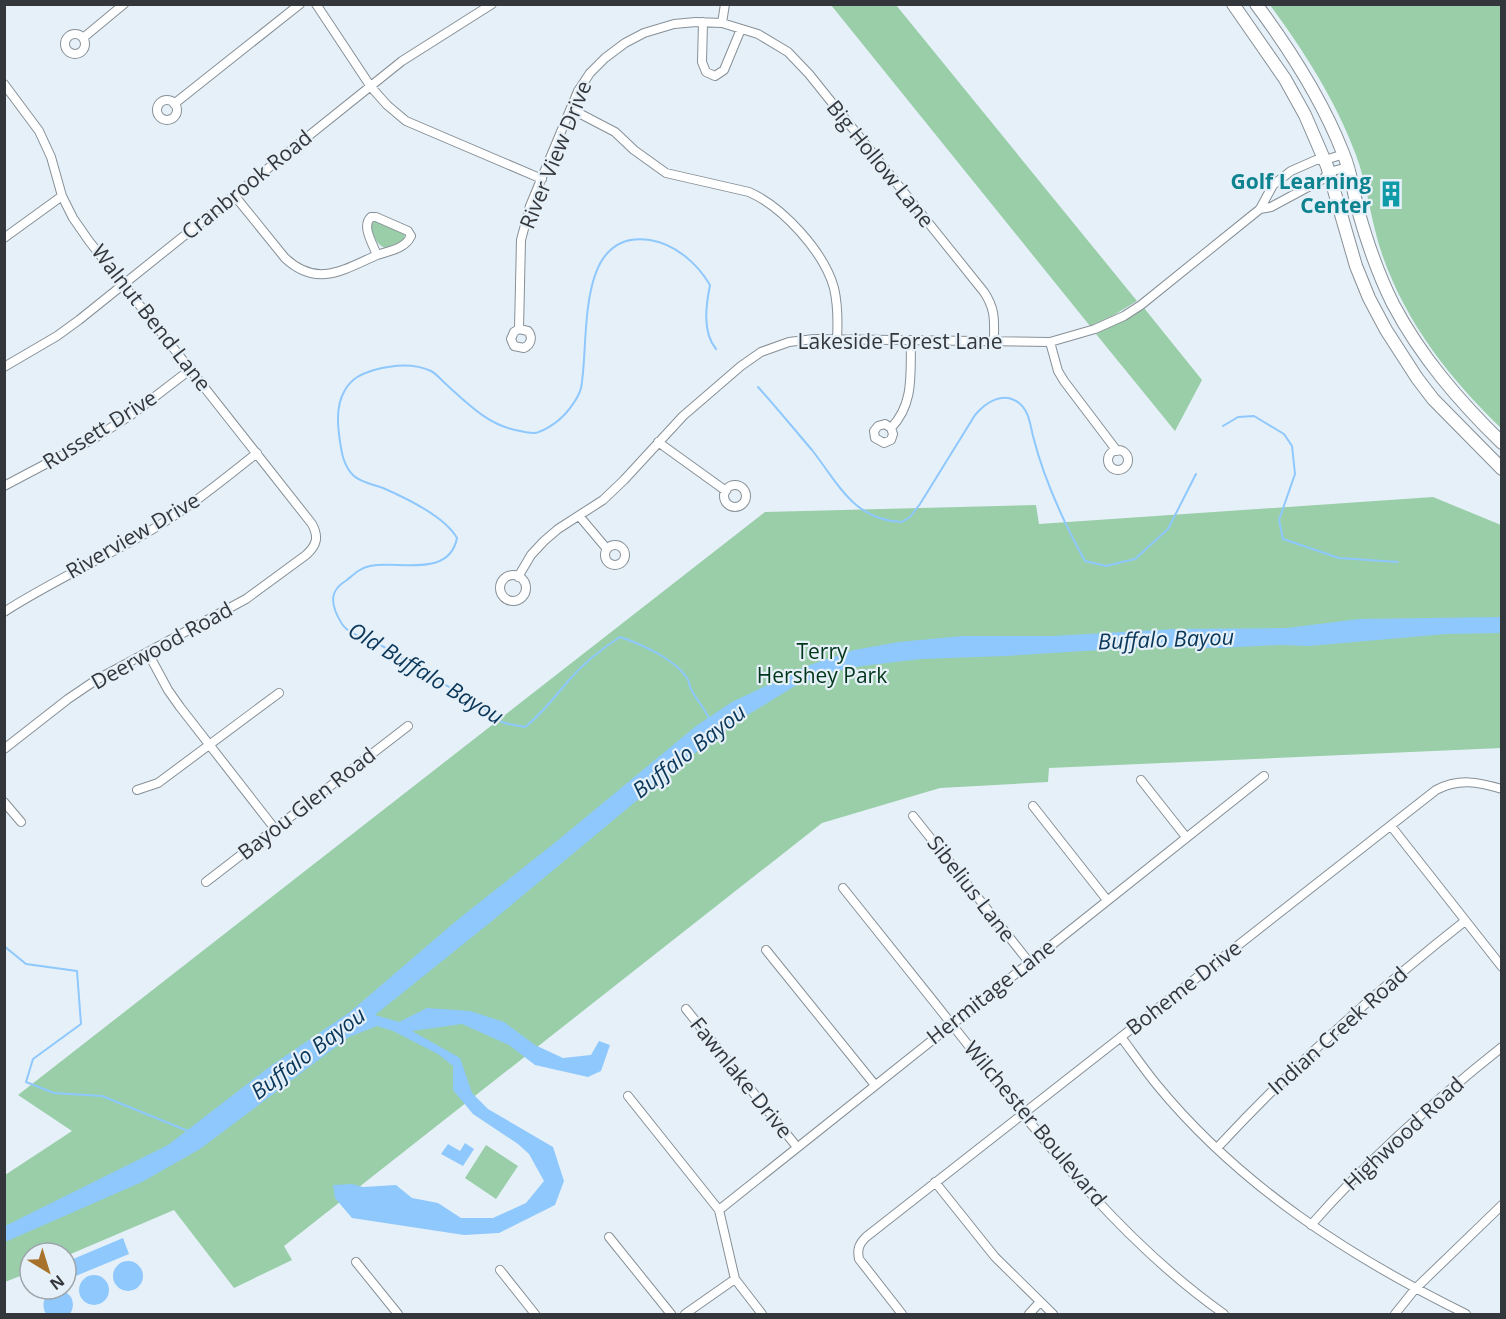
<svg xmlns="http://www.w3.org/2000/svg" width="1506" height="1319" font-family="'Open Sans',sans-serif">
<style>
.green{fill:#99cea9}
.water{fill:#8ec8fd}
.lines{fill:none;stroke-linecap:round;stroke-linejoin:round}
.stream{stroke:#8ec8fd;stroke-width:2}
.street-casing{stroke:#879097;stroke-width:10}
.secondary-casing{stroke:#879097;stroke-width:14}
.street{stroke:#fff;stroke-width:8}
.secondary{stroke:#fff;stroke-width:12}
.labels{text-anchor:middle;stroke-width:4.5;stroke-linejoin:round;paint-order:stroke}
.street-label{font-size:21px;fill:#33363a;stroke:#e6f0f8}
.culture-label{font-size:21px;font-weight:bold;fill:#0d838f;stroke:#e6f0f8;text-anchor:end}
.park-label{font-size:21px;fill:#003619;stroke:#e6f0f8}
.water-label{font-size:22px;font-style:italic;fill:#0a3759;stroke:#e6f0f8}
</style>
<rect width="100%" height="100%" fill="#e6f0f8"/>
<path class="green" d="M831,5H896L1137,301L1114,315L1090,326Z
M1270,5H1501V428C1450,379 1407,324 1383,257C1371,224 1368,187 1356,155C1336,101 1304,51 1270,5Z
M375,221L403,233L405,236L404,240L385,248C375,244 374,234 370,226Z
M1144,308L1202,380L1175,431L1096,334L1131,317Z
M1433,497L1501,525V748L1049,768L1048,782L940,788L822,823L284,1246L292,1260L234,1288L174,1210L66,1256V1253H30V1272L5,1282V1175L72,1131L18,1095L765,512L1036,505L1039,524Z
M486,1145L518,1166L496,1199L465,1178Z"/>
<path class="water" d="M1501,617V633L1446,634L1309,646L1279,645L1221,648L1148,647L1005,656L921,659L862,666L826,673L795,686L733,724L682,763L492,921L375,1015L399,1022L427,1008L470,1011L504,1022L535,1045L563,1058L591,1055L599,1041L610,1045L601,1071L588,1077L535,1065L509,1045L462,1024L412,1031L460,1058L472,1093L488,1109L553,1147L564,1181L555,1205L499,1233L464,1235L352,1218L335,1198L333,1185L352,1184L363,1187L396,1185L412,1198L438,1203L461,1218H493L526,1203L544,1181L529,1154L518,1144L473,1114L453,1090V1066L438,1054L393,1031L377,1026L349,1037L200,1149L142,1182L5,1242V1226L168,1145L272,1065L350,1012L456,921L557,841L696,726L732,702L807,666L854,650L899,642L963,636H1053L1175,629L1287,628L1359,619Z
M465,1143L474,1149L463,1166L441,1154L448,1144L460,1151Z
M123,1238L129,1254L66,1280V1262Z
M113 1276a15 15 0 1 1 30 0a15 15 0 1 1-30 0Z
M79 1290a15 15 0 1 1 30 0a15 15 0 1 1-30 0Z
M57,1290C71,1291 77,1302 70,1314H46C40,1303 45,1293 57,1290Z"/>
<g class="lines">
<path class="stream" d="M758,387C777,408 794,429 812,450C838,483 853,520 902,522L910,517L920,504L975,415C986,402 1003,391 1019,403C1029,411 1030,424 1033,436C1044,480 1063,521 1085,561L1106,566L1135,559L1168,529L1196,474
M1223,426L1238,417L1254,416L1284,434L1292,446L1295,474L1279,520L1283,539L1339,558L1398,562
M709,719C705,708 697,701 692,691C689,687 690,682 687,678C675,659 641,644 620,637C603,648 584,663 570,679C555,696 543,713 525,727C518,725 509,725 502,722C493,717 485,709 476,703C462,693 447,686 432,678C415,668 399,655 382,646C370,639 350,636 342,624C337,616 331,603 334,594C336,588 342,583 347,580C354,574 360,568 370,566C397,560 449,579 457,538C445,517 406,498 383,488C375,485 360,482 354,476C342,465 341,448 339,434C337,419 337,403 345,390C352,378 361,374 374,370C392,365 414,363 431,371C437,374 443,382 448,386C470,406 490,426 520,431C524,432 530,433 534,433C541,433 556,423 561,418C568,412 579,397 581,388C590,343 574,228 650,240C675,244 697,263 710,285C706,305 702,332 716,349
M4,946L26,964L77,971L81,1024L33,1059L26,1082L54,1093L102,1096L188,1131"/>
<g class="street-casing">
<path id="street" d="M316,4L371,87L387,105L406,121L542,179
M703,22L702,62L706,72L715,76L724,70L741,29
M722,23L725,4
M65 44a10 10 0 1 1 20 0a10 10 0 1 1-20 0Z
M83,38L124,4
M4,84L39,131L51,157L62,196L73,218L89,241L312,524C319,537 317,545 306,555L246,599L96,680L68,699L4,749
M157 110a10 10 0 1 1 20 0a10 10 0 1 1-20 0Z
M174,104L300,4
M571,109L615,132L634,150L666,173L749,192C783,207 824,252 834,288C838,305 838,321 837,339
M234,195L285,258C317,288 343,270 377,255
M1260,209L1271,207L1323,179L1329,172L1348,167
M371,217H376L408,231L411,236C405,249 389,251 377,255C373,244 361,226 371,217Z
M4,238L62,196
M519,329L528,331C533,337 531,345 524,348L514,346L511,339L514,332L519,329L521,240L530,206L578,91L590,73L605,58L625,43L644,33L674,24L696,22L722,23L758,34L788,52L809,74L984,292C996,310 994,321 994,341
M1050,342L1058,371L1064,381L1117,451
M4,367L57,336L79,320L402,61L492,4
M891,428L885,424L878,426L874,431L875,438L884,443L891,440L893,434L891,428C915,403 910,372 911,340
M658,442L726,491
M1108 460a10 10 0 1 1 20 0a10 10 0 1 1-20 0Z
M724 496a11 11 0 1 1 22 0a11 11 0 1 1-22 0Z
M4,486L93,439L131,415L191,369
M580,517L607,549
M605 555a10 10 0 1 1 20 0a10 10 0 1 1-20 0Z
M500 588a13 13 0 1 1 26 0a13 13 0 1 1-26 0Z
M518,577L531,555L544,541L558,529L603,500L624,480L683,416L741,366L761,352L789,342L814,339L1050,342L1095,329L1124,316L1141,305L1260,209L1273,185L1291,171L1316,160H1325L1344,154
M4,612C52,581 104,558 153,529C190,507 223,480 257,453
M148,653L168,690L180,707L275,829
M1141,780L1186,837
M137,790L158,783L279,693
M4,802L21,822
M1033,806L1107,900
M913,816L1029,962
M1391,826L1502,967
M206,882L408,726
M843,888C887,943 932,999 976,1055C1050,1149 1125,1244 1224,1314
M766,950L875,1085
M686,1009L797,1147
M1121,1037C1133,1053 1144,1069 1157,1085C1240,1186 1350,1257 1466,1314
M628,1096L719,1210L735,1279L762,1314
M1217,1148C1294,1065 1376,991 1465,921
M935,1182L995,1257L1053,1314
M719,1210L1264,776
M1311,1225C1368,1160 1434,1101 1502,1047
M609,1237L671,1314
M356,1262L398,1314
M500,1270L535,1314
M685,1314L735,1279
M902,1314L859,1259C857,1249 859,1244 866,1237L1436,790C1459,778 1478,782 1502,789
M1029,1314L1040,1302
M1395,1314L1415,1289L1502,1205"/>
</g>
<g class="secondary-casing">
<path id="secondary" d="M1233,4L1285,79L1305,115L1327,166L1356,266L1369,298L1386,330L1417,378L1433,399L1502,469
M1256,4C1291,51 1322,99 1343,153C1351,171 1353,191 1358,210C1367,242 1378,274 1393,304C1421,357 1459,401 1502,443"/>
</g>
<use href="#street" class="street"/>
<use href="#secondary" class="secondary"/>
</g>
<defs>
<g id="building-bare" transform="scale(2.07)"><path d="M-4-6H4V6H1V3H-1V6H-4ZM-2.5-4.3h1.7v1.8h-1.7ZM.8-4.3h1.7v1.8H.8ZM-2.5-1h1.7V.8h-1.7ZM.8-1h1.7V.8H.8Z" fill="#0f9aa8" stroke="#e6f0f8" stroke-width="2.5" paint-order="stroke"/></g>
</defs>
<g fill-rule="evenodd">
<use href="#building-bare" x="1391" y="194"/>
</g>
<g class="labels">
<g class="street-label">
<text transform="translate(556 155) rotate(-68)" y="7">River View Drive</text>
<text transform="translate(880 164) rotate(51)" y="7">Big Hollow Lane</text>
<text transform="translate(247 185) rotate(-39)" y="7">Cranbrook Road</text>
<text transform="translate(151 318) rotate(52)" y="7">Walnut Bend Lane</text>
<text x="900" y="349">Lakeside Forest Lane</text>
<text transform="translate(100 430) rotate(-32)" y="7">Russett Drive</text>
<text transform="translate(133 536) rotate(-30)" y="7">Riverview Drive</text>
<text transform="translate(162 646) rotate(-29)" y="7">Deerwood Road</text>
<text transform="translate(307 804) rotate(-38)" y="7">Bayou Glen Road</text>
<text transform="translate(971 889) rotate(52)" y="7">Sibelius Lane</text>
<text transform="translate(1184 988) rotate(-38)" y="7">Boheme Drive</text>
<text transform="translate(991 992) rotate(-38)" y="7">Hermitage Lane</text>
<text transform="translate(1338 1031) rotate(-42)" y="7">Indian Creek Road</text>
<text transform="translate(741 1078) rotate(51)" y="7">Fawnlake Drive</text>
<text transform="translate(1035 1124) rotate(50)" y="7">Wilchester Boulevard</text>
<text transform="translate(1404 1134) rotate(-43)" y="7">Highwood Road</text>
</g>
<g class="culture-label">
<text x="1371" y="189">Golf Learning<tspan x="1371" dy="24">Center</tspan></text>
</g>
<g class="park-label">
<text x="822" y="659">Terry<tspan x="822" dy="24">Hershey Park</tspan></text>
</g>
<g class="water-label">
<text transform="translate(1166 639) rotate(-2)" y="8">Buffalo Bayou</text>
<text transform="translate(426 673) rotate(31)" y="8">Old Buffalo Bayou</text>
<text transform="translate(689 751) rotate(-38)" y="8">Buffalo Bayou</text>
<text transform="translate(308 1053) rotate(-37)" y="8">Buffalo Bayou</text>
</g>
</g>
<rect width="1506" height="1319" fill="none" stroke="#33363a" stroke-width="12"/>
<g transform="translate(48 1271) rotate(142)"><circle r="28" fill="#e6f0f8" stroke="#9ea6ac" stroke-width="1.5"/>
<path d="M0-4.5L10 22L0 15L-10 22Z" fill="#a7732c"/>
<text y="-9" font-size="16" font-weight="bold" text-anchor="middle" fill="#33363a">N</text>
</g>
</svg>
